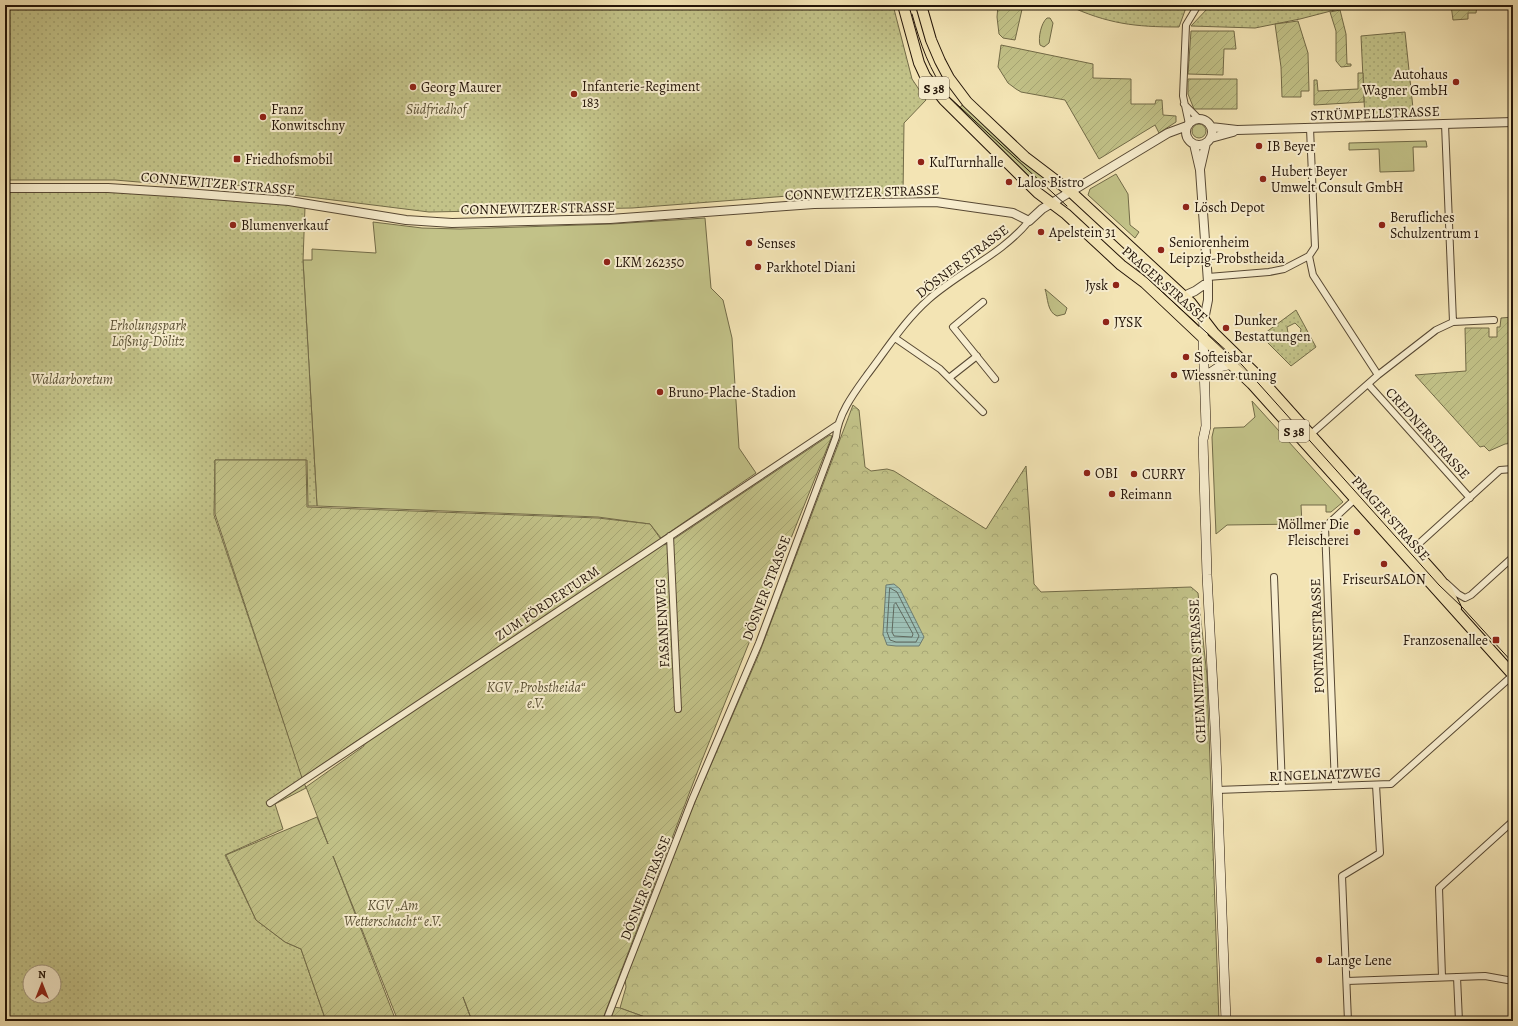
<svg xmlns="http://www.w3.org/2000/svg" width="1518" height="1026" font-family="Alegreya,serif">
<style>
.grass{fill:#c2c288;stroke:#726b48}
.forest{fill:url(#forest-crowns);stroke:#726b48}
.park{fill:url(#park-dots);stroke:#726b48;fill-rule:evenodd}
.garden{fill:url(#garden-furrows);stroke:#726b48}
.water{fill:url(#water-rules);stroke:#6c7a6f}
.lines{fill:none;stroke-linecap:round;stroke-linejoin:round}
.shore{stroke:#60695e;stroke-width:1}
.minor-casing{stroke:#574833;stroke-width:8}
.tertiary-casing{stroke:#574833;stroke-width:10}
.secondary-casing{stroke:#231408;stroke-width:10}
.primary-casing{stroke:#231408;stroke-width:12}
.minor{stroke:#f7edce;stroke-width:6}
.tertiary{stroke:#f7edce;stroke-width:8}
.secondary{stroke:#f7edce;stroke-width:9}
.primary{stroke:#f3e4b4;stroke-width:10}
.tram{stroke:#231408;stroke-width:1}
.poi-dot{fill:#8f2418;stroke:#f7edce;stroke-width:1.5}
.labels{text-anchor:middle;stroke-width:4;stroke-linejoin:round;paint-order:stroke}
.shield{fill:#f7edce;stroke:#635543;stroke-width:1}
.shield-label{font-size:13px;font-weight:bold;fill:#231408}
.poi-label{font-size:14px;fill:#231408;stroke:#f7edce;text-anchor:start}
.park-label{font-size:14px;font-style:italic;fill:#5b5135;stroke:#f7edce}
.street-label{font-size:14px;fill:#231408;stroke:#f7edce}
</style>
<defs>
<pattern id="forest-crowns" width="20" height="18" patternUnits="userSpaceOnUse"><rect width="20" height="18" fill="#c2c288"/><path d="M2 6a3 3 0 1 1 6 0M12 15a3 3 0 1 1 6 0" fill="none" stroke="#a6a674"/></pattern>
<pattern id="park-dots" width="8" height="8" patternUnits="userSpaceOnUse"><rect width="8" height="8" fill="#c2c288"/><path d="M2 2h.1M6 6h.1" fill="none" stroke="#a6a674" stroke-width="1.8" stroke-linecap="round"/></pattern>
<pattern id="garden-furrows" width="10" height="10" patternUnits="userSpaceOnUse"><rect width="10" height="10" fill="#c2c288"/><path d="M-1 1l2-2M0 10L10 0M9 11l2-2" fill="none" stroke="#a6a674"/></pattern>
<pattern id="water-rules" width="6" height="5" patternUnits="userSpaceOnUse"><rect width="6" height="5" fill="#9dbeb3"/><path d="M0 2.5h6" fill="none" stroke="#87a298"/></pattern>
</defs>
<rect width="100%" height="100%" fill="#f3e4b4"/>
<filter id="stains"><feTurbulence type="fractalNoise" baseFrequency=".005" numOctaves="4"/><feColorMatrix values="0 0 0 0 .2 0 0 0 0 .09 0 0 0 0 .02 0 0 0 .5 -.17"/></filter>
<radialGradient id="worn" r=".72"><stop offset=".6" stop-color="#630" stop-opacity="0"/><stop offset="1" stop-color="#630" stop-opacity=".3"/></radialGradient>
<path class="grass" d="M1047,18H1050L1053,23L1049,43L1044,47L1040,45C1038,38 1041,23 1047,18Z
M963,104L1048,179L1041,187L958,110Z
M1192 131a7 7 0 1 1 14 0a7 7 0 1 1-14 0Z
M1426,141L1427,147H1413L1414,171L1380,172L1379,149L1349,150V143Z
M1116,174L1128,194L1130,225L1139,232L1135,238L1088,195L1090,189Z
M705,218L711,288L723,300L732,338L739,448L756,473L661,538L650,524L598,517L317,506L303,260H312V249L376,253L373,222L422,228L460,229L612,224Z
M1045,289L1067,308L1065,314L1057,316C1047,312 1048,298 1045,289Z
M1252,401L1343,502L1331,512H1326V505H1301L1302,524L1227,525L1216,534L1212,437L1214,428L1244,427L1255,417Z"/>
<path class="forest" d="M853,405L859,410L865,467L871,471L887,469L894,471L986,529L1026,466L1034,584L1041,592L1191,587L1198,593L1207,676L1219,1021H656L620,1008L626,987L625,979L688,818L759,654Z"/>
<path class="park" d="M5,5H893L912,79L926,100L904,123L903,195L843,196L814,194L632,208L429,212L245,189L243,186L236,185L233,188L198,187L115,180H5Z
M1067,5H1187L1179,27C1135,27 1108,24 1067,5Z
M1215,5H1354L1300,19L1255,28L1191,26L1208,8Z
M1405,32L1414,118L1365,120L1361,36Z
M5,188H108L235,198L305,207L303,261L317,506H308L307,460H215L214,515L306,788L275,804L283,829L225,855L256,920L285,942L301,949L326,1021H5ZM30,972H54V996H30Z
M1296,310L1316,347L1291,366L1261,336ZM1295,323L1301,329L1299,342L1295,344L1289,339L1287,327Z"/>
<path class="garden" d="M998,5H1023L1015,40L1003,38L999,34L997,17Z
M1451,5H1477L1476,13H1468V19L1453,20Z
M1340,10L1346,34L1347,64H1351V66L1341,67L1336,61V31L1330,12Z
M1298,21L1308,53L1309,91H1301V97H1282L1281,67L1275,24Z
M1191,31H1234L1236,49H1224L1223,75L1188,74Z
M1001,45L1093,64V78L1131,79V104H1155L1156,100H1162L1163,115L1176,116V122L1159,133L1155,125L1099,159L1065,100L1021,92L1016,89L1008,83L998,67Z
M1358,73H1363L1364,102L1314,105V80H1317L1318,91L1358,89Z
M1188,79H1237V109H1194L1188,94Z
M1513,317V443L1505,444L1489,451L1484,446L1480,447L1415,375L1466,371L1465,328H1489V337H1497V327H1500L1501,318Z
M830,435L832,436L702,760L602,1021H472L463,997L472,1021H398L333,856L396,1021H326L301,949L285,942L256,920L226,855L317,817L328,844L306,787L364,746L361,738L302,778L215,514V460H306L307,507L598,518L650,524L665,545Z
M614,1007L620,1008L656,1021H610Z"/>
<path class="water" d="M894,584L900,589L924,637L919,646H896L887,645L883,634L886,585Z"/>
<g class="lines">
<path class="shore" d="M890,588L897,592L919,636L916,642H896L890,640L887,632Z
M896,603L913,634L912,637L894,636L892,632L894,605Z"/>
<g class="minor-casing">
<path id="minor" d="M1184,104L1199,119
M1189,124L1183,96L1186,25L1198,5
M1445,124L1453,322
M1310,128L1315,247L1309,256L1313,275L1378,375
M1208,277L1269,272L1284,269L1309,256
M983,302L953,327L995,379
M895,338L940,369L983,412
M949,378L977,356
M1368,384L1470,498
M1311,434L1378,375L1436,330L1453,322L1494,320
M670,536L678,709
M1413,549L1500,470L1513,469
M1274,577L1282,788
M1446,583L1458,594L1465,598L1471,595L1513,557
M1335,786L1325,527L1355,499
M1217,790L1391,784L1513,675
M270,803L837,425
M1442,977L1439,888L1513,821
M1457,977L1459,1021
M1347,981L1485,976L1513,981
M606,1021L692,800L759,643L836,437C838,414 854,393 867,375C887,349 904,321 929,299C961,271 1002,254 1029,221
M1348,1021L1342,876L1380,853L1376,785"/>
</g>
<g class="tertiary-casing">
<path id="tertiary" d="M1186 132a13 13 0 1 1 26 0a13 13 0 1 1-26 0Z
M1211,127L1237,130L1513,122
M1211,138L1233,132
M1194,144L1200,170L1208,282V300L1204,320
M1200,169L1206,143
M5,188H108L186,193L289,201L406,220L452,223L610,219L814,204L936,202L1013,213L1029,221L1042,209L1168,133L1187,126
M1184,296L1195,291L1208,282"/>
</g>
<g class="secondary-casing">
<path id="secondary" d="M1204,320L1203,336L1206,426L1203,440L1207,575L1215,727L1226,1021
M1204,377L1219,367L1232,364"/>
</g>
<g class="primary-casing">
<path id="primary" d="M903,5L919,63L925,76L944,100L1038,193L1066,214L1121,265L1145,283L1252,384L1513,675
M921,5L931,40L940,61L949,78L967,102L1025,157L1071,192L1191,303L1214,333L1259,377L1437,576L1446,587L1456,608"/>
</g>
<use href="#minor" class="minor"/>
<use href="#tertiary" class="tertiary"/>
<use href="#secondary" class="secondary"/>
<use href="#primary" class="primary"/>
<path class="tram" d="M912,14C921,46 929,69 948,96L1067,206
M1136,268L1242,365L1439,585L1462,607L1513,663"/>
</g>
<g class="poi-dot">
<circle cx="1456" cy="82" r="4"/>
<circle cx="413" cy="87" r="4"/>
<circle cx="574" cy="94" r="4"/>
<circle cx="263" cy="117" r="4"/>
<circle cx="1259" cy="146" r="4"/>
<rect x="233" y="155" width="8" height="8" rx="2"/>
<circle cx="921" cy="162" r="4"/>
<circle cx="1263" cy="179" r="4"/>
<circle cx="1009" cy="182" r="4"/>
<circle cx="1186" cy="207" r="4"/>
<circle cx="233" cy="225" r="4"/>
<circle cx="1382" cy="225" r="4"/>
<circle cx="1041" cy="232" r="4"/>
<circle cx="749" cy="243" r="4"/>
<circle cx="1161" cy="250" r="4"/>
<circle cx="607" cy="262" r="4"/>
<circle cx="758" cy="267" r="4"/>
<circle cx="1116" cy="285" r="4"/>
<circle cx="1106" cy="322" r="4"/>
<circle cx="1226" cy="328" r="4"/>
<circle cx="1186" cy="357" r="4"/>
<circle cx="1174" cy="375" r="4"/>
<circle cx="660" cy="392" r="4"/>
<circle cx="1087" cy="473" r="4"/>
<circle cx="1134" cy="474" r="4"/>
<circle cx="1112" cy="494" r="4"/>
<circle cx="1357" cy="532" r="4"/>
<circle cx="1384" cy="564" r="4"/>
<rect x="1492" y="636" width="8" height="8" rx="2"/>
<circle cx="1319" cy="960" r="4"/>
</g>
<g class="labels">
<g class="shield">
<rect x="919" y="77" width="30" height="22" rx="3"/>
<rect x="1279" y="420" width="30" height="22" rx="3"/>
</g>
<g class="shield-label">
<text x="934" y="93">S 38</text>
<text x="1294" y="436">S 38</text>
</g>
<g class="poi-label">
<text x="1448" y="79" text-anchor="end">Autohaus<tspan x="1448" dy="16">Wagner GmbH</tspan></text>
<text x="582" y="91">Infanterie-Regiment<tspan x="582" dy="16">183</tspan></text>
<text x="421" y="92">Georg Maurer</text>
<text x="271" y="114">Franz<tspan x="271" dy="16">Konwitschny</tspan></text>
<text x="1267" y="151">IB Beyer</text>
<text x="245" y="164">Friedhofsmobil</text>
<text x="929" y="167">KulTurnhalle</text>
<text x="1271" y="176">Hubert Beyer<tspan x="1271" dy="16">Umwelt Consult GmbH</tspan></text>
<text x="1017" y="187">Lalos Bistro</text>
<text x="1194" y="212">Lösch Depot</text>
<text x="1390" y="222">Berufliches<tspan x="1390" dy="16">Schulzentrum 1</tspan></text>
<text x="241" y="230">Blumenverkauf</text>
<text x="1049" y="237">Apelstein 31</text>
<text x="1169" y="247">Seniorenheim<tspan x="1169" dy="16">Leipzig-Probstheida</tspan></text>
<text x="757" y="248">Senses</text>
<text x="615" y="267">LKM 262350</text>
<text x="766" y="272">Parkhotel Diani</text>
<text x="1108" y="290" text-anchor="end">Jysk</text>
<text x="1234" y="325">Dunker<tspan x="1234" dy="16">Bestattungen</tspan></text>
<text x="1114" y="327">JYSK</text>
<text x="1194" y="362">Softeisbar</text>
<text x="1182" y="380">Wiessner tuning</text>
<text x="668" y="397">Bruno-Plache-Stadion</text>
<text x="1095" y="478">OBI</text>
<text x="1142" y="479">CURRY</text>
<text x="1120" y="499">Reimann</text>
<text x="1349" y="529" text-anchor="end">Möllmer Die<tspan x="1349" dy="16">Fleischerei</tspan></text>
<text x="1384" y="584" text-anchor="middle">FriseurSALON</text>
<text x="1488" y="645" text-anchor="end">Franzosenallee</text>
<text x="1327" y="965">Lange Lene</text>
</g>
<g class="park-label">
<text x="436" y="114">Südfriedhof</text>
<text x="148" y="330">Erholungspark<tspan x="148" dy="16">Lößnig-Dölitz</tspan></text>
<text x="72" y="384">Waldarboretum</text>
<text x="536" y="692">KGV „Probstheida“<tspan x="536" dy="16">e.V.</tspan></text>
<text x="393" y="910">KGV „Am<tspan x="393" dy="16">Wetterschacht“ e.V.</tspan></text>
</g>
<g class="street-label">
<text transform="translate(1375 113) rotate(-2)" y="5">STRÜMPELLSTRASSE</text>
<text transform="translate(218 183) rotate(5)" y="5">CONNEWITZER STRASSE</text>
<text transform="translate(862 192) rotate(-2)" y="5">CONNEWITZER STRASSE</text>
<text transform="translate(538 208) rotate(-1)" y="5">CONNEWITZER STRASSE</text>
<text transform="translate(962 261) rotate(-37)" y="5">DÖSNER STRASSE</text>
<text transform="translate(1165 284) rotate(41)" y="5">PRAGER STRASSE</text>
<text transform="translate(1428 433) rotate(48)" y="5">CREDNERSTRASSE</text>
<text transform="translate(1391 518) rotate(48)" y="5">PRAGER STRASSE</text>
<text transform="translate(766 588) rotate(-69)" y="5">DÖSNER STRASSE</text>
<text transform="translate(547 603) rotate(-34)" y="5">ZUM FÖRDERTURM</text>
<text transform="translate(662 623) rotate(-93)" y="5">FASANENWEG</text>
<text transform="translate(1317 636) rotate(-92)" y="5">FONTANESTRASSE</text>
<text transform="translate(1197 671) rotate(-93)" y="5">CHEMNITZER STRASSE</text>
<text transform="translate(1325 774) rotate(-2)" y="5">RINGELNATZWEG</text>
<text transform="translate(645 888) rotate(-68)" y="5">DÖSNER STRASSE</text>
</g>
</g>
<rect width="1518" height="1026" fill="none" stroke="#f3e4b4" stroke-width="20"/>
<rect x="6" y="6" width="1506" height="1014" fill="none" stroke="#231408" stroke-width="2"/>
<rect x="10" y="10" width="1498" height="1006" fill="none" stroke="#231408"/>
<g transform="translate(42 984)"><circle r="19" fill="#f7edce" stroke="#a2967f"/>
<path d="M0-3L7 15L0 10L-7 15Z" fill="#8f2418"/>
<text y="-6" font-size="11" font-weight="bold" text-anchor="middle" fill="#231408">N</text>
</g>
<rect width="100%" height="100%" filter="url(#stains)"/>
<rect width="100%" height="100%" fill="url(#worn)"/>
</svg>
